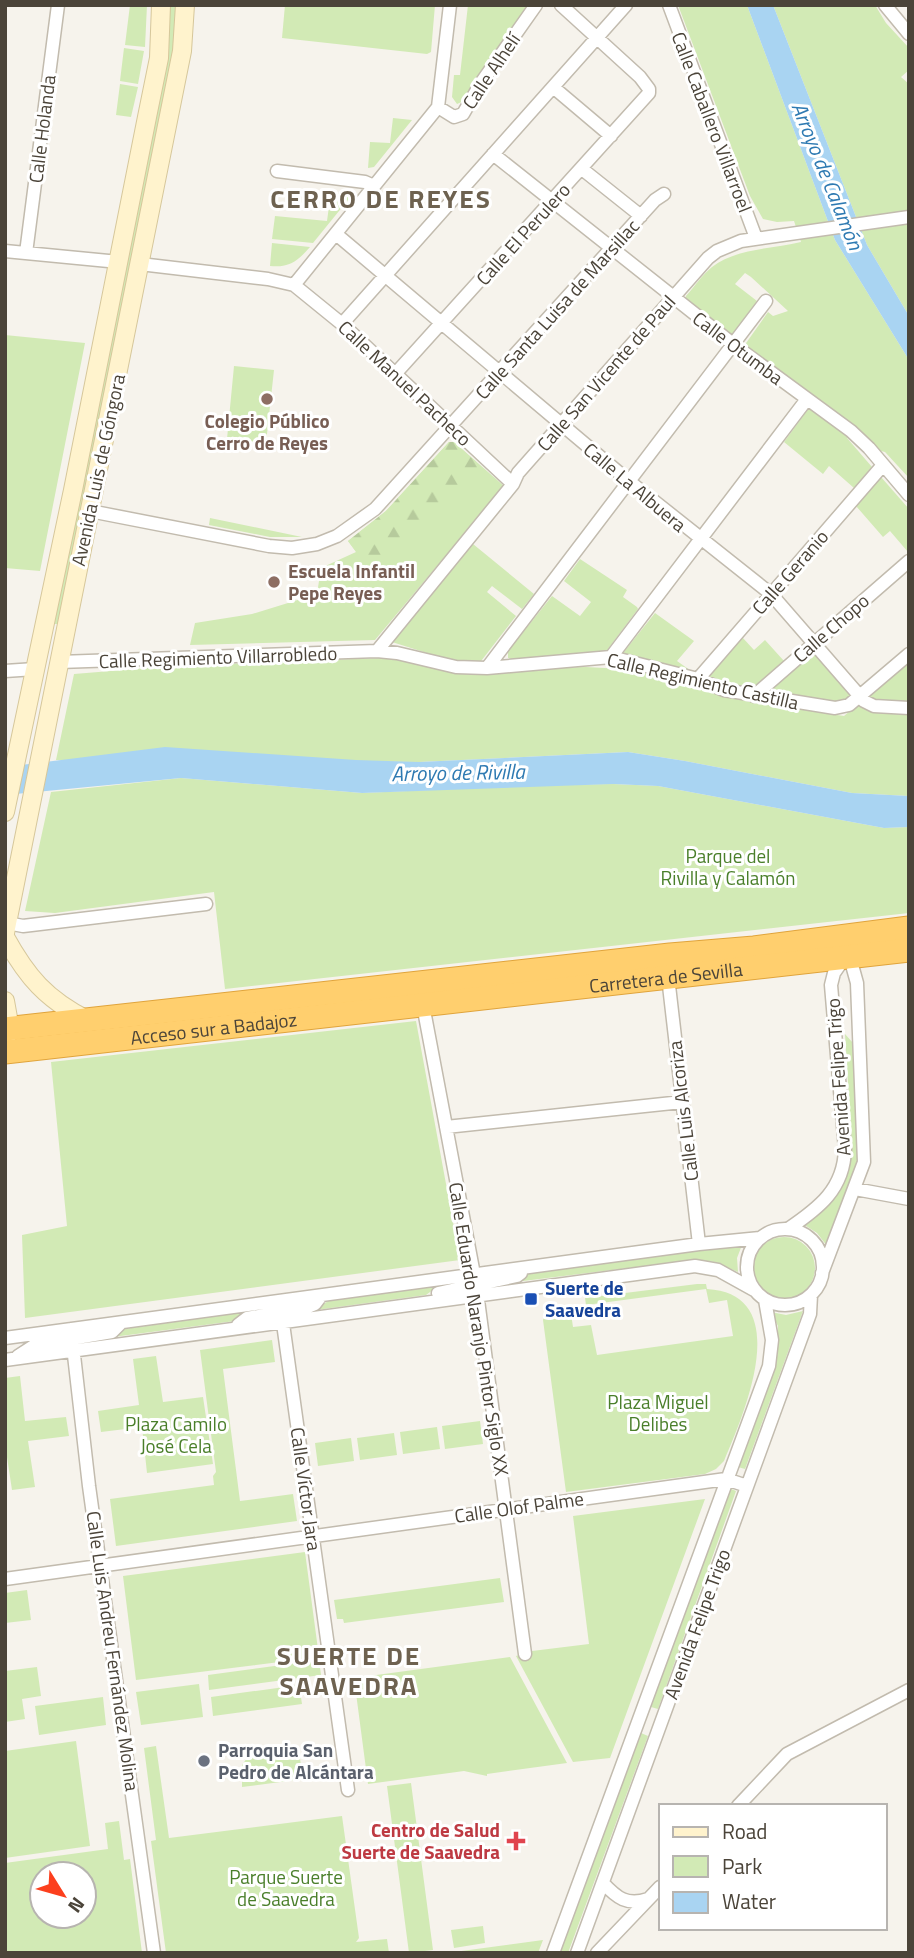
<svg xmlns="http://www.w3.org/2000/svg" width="914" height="1958" font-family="'Titillium Web',sans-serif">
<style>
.green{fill:#d2eab5;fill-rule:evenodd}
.forest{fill:url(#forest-firs)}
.water{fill:#a9d4f2}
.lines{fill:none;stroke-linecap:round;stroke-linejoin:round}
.street-casing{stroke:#c2bbae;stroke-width:15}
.secondary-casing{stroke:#d6c79b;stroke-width:20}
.highway-casing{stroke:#e0a43c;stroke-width:25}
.street{stroke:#fff;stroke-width:12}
.secondary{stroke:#fff3cd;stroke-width:18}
.highway{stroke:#ffcf6e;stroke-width:23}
.education-dot{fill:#8d6e63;stroke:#fff;stroke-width:2.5}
.transit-dot{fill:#1a4fb4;stroke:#fff;stroke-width:2.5}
.worship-dot{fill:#6b7280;stroke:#fff;stroke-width:2.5}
.health-dot{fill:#e0444e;stroke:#fff;stroke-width:2.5}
.labels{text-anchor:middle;stroke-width:6;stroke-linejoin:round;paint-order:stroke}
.street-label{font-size:19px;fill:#4b4439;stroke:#fff}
.education-label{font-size:19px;font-weight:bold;fill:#785e54;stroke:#fff}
.park-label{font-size:19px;fill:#4a7f2a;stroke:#fff}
.transit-label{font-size:19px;font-weight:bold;fill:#164399;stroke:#fff;text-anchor:start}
.worship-label{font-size:19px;font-weight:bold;fill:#5b616d;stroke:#fff;text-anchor:start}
.health-label{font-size:19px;font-weight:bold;fill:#be3a42;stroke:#fff;text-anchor:end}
.water-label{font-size:21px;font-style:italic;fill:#2e7ab2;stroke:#fff}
.district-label{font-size:26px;font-weight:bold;letter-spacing:2px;fill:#6e6250;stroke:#fff}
</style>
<defs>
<pattern id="forest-firs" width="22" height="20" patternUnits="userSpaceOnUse" patternTransform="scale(1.75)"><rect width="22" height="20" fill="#d2eab5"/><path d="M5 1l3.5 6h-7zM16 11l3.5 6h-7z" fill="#b6ca9c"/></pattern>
</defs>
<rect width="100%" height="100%" fill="#f6f3ec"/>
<path class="green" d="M130,5H147L145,47L125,45Z
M170,5H178L175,48L61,624H52L167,48Z
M285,5H435L431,52L427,54L282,38Z
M468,5H528L484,67L464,101L457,104L452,97L454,75H460Z
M678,5H747L835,240L909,360V478L885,452L881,451L744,346L768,312L773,316L788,311L751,277L745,273L735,284L757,301L732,337L686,300V296C695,286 702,275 712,267C737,248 772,249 801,242L794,221L777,222L763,219L750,196Z
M773,5H875L886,23L909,48V70L901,77L909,84V316L867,245Z
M124,48L144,51L138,84L120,81Z
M120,84L138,87L131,117L116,115Z
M393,118L412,120L374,167L368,168L370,142L390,143Z
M331,192L352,195L313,243L272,239L275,216L327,221Z
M272,243L310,247C298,261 289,268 270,266Z
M5,335L85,343L40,571L5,568Z
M234,366L274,370L266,443L227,439Z
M809,408L849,435L847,438L872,467L854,488L829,466L823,474L784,442Z
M449,442H454L504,486L375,640L190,645L195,623L252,614L317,594L321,568L356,552L348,541L386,511Z
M881,477L909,509L908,552L890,531L883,537L856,506Z
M210,518L302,537H270L209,525Z
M473,544L534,594L522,609L492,586L487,592L516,616L478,665L430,654L392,642Z
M580,559L627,590L623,597L637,607L638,609L605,653L515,660L508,658V651L552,596L580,616L591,602L564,581Z
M655,613L694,641L677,661L694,673L623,653Z
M742,637L754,650L765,640L784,661C749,692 752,697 708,677Z
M814,652L852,696L844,702L836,703L771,690Z
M381,658L539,668L586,667L641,670L773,705L844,716L909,661V796L852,793L685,761L628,752L419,762L56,760L74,674L172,666Z
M181,778L362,793L547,785L613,784L658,786L884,828L909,827V913L225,989L214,892L55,913L25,911L51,792Z
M416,1021L460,1260L25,1318L22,1235L67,1226L51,1062Z
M845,1034L853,1043L859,1146L858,1160L827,1246L817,1233L803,1224C832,1207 851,1183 852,1147Z
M753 1268a31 31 0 1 1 62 0a31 31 0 1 1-62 0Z
M742,1245L737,1258L738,1272L715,1262L693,1260L515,1282L527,1274Z
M697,1284H706L707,1289C796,1294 744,1414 724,1461L716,1469L705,1474L566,1492L543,1320L546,1311L545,1304L551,1303L552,1310L570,1307L573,1327L591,1325L597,1355L733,1336L727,1300L709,1303L706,1289L586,1305L585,1298Z
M438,1286L426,1295L316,1310L328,1301Z
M803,1311L745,1469L738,1467L778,1353V1326L771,1312L786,1315Z
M246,1312L235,1321L113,1337L124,1329Z
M272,1340L275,1362L223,1369L240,1501L293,1494L297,1521L116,1546L110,1499L214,1485L213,1476L216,1472L200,1350Z
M156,1356L163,1402L203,1397L213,1464L147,1473L142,1427L101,1432L98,1411L139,1405L133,1359Z
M20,1376L25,1421L66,1417L69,1436L28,1441L35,1487L12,1490L5,1444V1378Z
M480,1421L483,1444L445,1449L442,1426Z
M437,1427L440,1449L403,1454L400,1432Z
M394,1433L397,1455L360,1460L357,1438Z
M351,1438L354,1461L318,1466L315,1443Z
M729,1488L736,1491L658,1709L651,1707Z
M705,1499L610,1758L573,1762L516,1656L532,1651L589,1644L573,1516Z
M305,1552L319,1657L136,1680L123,1576Z
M500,1578L504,1602L344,1623L343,1619H337L334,1600Z
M27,1590L31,1620L5,1623V1593Z
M510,1657L567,1763L487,1774V1776L464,1771L368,1784L354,1678Z
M319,1660L321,1675L209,1690L208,1675Z
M37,1667L41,1696L22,1699L25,1719L5,1722V1671Z
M199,1684L203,1717L141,1725L136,1692Z
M299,1685L302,1704L213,1716L211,1697Z
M103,1697L106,1725L39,1735L35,1706Z
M641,1733L648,1736L568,1953H560Z
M76,1741L90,1846L5,1858V1751Z
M298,1745L303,1779L242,1787V1765L252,1751Z
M156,1746L169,1838L342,1816L359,1938L356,1942L387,1939L389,1953H166L151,1841L156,1840L144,1748Z
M411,1783L433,1950L409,1953L387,1786Z
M119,1821L124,1860L130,1859L142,1953H5V1863L108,1849L105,1823ZM42,1874H84V1916H42Z
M483,1926L485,1943L454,1948L451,1930Z
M543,1940L538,1953H454V1952Z"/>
<path class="forest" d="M449,442H454L486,471C452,510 413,541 370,570L348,541L386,511Z"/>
<path class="water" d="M747,5H773L867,245L909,316V360L835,240Z
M165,747L356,760L419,762L628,752L685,761L852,793L909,796V827L884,828L658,786L613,784L362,793L181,778L5,795V767Z"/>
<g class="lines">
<g class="street-casing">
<path id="street" d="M669,5L756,238
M885,5L909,34
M553,87L611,136
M438,107L454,117L463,114L481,83L536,5
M493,154L734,345L851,431L869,448L909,495
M582,169L641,216
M277,171L365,182L374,186
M336,234L630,482L771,594L864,701L874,706L909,708
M5,251L119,262
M26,253L58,5
M140,264L268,279L294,285L438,107L450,5
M294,285L342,324L513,484
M342,324L626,5
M396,373L649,93V89L640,77L561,5
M90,511L269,546L292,548L317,544L337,536L375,509L655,200L664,194
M377,651L513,484L518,473L708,258L717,251L741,241L909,217
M611,657L807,399
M59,662L377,651L397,653L456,667L487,668L611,657L698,679L724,690L835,708L849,705L909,654
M487,668L766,301
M5,671L35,669
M698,679L883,465
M754,696L909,561
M7,923L23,926L206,904
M668,977L699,1244
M423,1005L476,1285L525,1654
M446,1127L682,1102
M855,1189L909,1199
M747 1267a38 38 0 1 1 76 0a38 38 0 1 1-76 0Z
M788,1229C819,1208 844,1189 845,1149L831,985L834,973L845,957
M822,1273L864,1162L857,983L852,965L844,956
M438,1293L517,1276L521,1273
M280,1302L348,1790
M238,1325L247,1318L308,1307L315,1304L321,1296
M71,1329L89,1486L154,1953
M5,1338L699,1244L760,1238
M18,1356L35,1345L112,1332L121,1323
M5,1360L695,1266L718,1270L754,1290
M5,1579L726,1479L747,1486
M738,1806L787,1754L909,1690
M603,1883C617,1898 627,1906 648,1899
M553,1953L769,1366L772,1340L765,1300
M577,1953L810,1314L811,1295
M597,1953L660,1887"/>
</g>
<g class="secondary-casing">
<path id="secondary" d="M5,812L73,490L147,117L159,58L161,5
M5,933L182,51L185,5
M5,937C27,977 46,999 87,1020
M5,1001L10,1029L6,1038"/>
</g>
<g class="highway-casing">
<g id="highway">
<path d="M5,1029L670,955L754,948L909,928"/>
<path id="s1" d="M5,1052L909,950"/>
</g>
</g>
<use href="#street" class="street"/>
<use href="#secondary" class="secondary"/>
<use href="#highway" class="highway"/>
</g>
<g class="education-dot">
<circle cx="267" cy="399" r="7"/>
<circle cx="274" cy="582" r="7"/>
</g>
<rect class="transit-dot" x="524" y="1292" width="14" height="14" rx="3.5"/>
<circle class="worship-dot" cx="204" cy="1761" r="7"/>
<path class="health-dot" d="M512.5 1830.5h7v7h7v7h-7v7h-7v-7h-7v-7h7z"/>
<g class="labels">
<g class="street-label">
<text transform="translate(491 71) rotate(-56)" y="7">Calle Alhelí</text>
<text transform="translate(712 122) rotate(69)" y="7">Calle Caballero Villarroel</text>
<text transform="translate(42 129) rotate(-83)" y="7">Calle Holanda</text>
<text transform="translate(523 234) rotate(-48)" y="7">Calle El Perulero</text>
<text transform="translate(557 309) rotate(-48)" y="7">Calle Santa Luisa de Marsillac</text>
<text transform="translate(738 348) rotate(37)" y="7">Calle Otumba</text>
<text transform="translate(606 373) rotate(-49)" y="7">Calle San Vicente de Paul</text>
<text transform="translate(405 383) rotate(43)" y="7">Calle Manuel Pacheco</text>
<text transform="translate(98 470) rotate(-78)" y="7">Avenida Luis de Góngora</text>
<text transform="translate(635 487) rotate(40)" y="7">Calle La Albuera</text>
<text transform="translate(790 572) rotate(-49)" y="7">Calle Geranio</text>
<text transform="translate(831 628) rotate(-41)" y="7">Calle Chopo</text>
<text transform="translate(218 657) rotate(-2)" y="7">Calle Regimiento Villarrobledo</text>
<text transform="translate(703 681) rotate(13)" y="7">Calle Regimiento Castilla</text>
<text dy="7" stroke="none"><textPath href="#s1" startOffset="665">Carretera de Sevilla</textPath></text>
<text dy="7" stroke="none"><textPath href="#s1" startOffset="210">Acceso sur a Badajoz</textPath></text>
<text transform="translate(838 1077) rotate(-94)" y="7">Avenida Felipe Trigo</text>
<text transform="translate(683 1111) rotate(-97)" y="7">Calle Luis Alcoriza</text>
<text transform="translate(479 1329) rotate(81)" y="7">Calle Eduardo Naranjo Pintor Siglo XX</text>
<text transform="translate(306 1489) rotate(82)" y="7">Calle Víctor Jara</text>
<text transform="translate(519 1507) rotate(-8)" y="7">Calle Olof Palme</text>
<text transform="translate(697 1624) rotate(-70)" y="7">Avenida Felipe Trigo</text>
<text transform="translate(113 1651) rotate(82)" y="7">Calle Luis Andreu Fernández Molina</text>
</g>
<g class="education-label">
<text x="267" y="428">Colegio Público<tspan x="267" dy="22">Cerro de Reyes</tspan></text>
<text x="288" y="578" text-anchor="start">Escuela Infantil<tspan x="288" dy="22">Pepe Reyes</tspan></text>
</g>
<g class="park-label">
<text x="728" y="863">Parque del<tspan x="728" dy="22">Rivilla y Calamón</tspan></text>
<text x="658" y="1409">Plaza Miguel<tspan x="658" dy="22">Delibes</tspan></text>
<text x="176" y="1431">Plaza Camilo<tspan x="176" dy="22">José Cela</tspan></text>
<text x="286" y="1884">Parque Suerte<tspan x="286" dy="22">de Saavedra</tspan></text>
</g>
<g class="transit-label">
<text x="545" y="1295">Suerte de<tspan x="545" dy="22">Saavedra</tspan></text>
</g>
<g class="worship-label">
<text x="218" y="1757">Parroquia San<tspan x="218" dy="22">Pedro de Alcántara</tspan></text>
</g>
<g class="health-label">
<text x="500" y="1837">Centro de Salud<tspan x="500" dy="22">Suerte de Saavedra</tspan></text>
</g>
<g class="water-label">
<text transform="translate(827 176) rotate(68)" y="7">Arroyo de Calamón</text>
<text transform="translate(458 773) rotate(-1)" y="7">Arroyo de Rivilla</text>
</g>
<g class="district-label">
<text x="381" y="208">CERRO DE REYES</text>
<text x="349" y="1665">SUERTE DE<tspan x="349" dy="30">SAAVEDRA</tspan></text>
</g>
</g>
<rect width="914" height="1958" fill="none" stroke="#4b4439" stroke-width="14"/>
<rect x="659" y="1804" width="228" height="126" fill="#ffffff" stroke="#b7b4b0" stroke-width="2"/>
<rect x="673" y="1827" width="35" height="10" fill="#fff3cd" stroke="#b7b4b0" stroke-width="2"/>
<text x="722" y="1839" font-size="21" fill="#4b4439">Road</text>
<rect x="673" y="1856" width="35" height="21" fill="#d2eab5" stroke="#b7b4b0" stroke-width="2"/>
<text x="722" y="1874" font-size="21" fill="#4b4439">Park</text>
<rect x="673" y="1892" width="35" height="21" fill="#a9d4f2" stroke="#b7b4b0" stroke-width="2"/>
<text x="722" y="1909" font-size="21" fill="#4b4439">Water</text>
<g transform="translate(63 1895) rotate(127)"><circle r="33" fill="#ffffff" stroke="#b7b4b0" stroke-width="2"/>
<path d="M0-5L12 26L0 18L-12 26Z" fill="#fc3f1d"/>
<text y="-10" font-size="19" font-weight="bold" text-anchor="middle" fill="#4b4439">N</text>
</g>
</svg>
